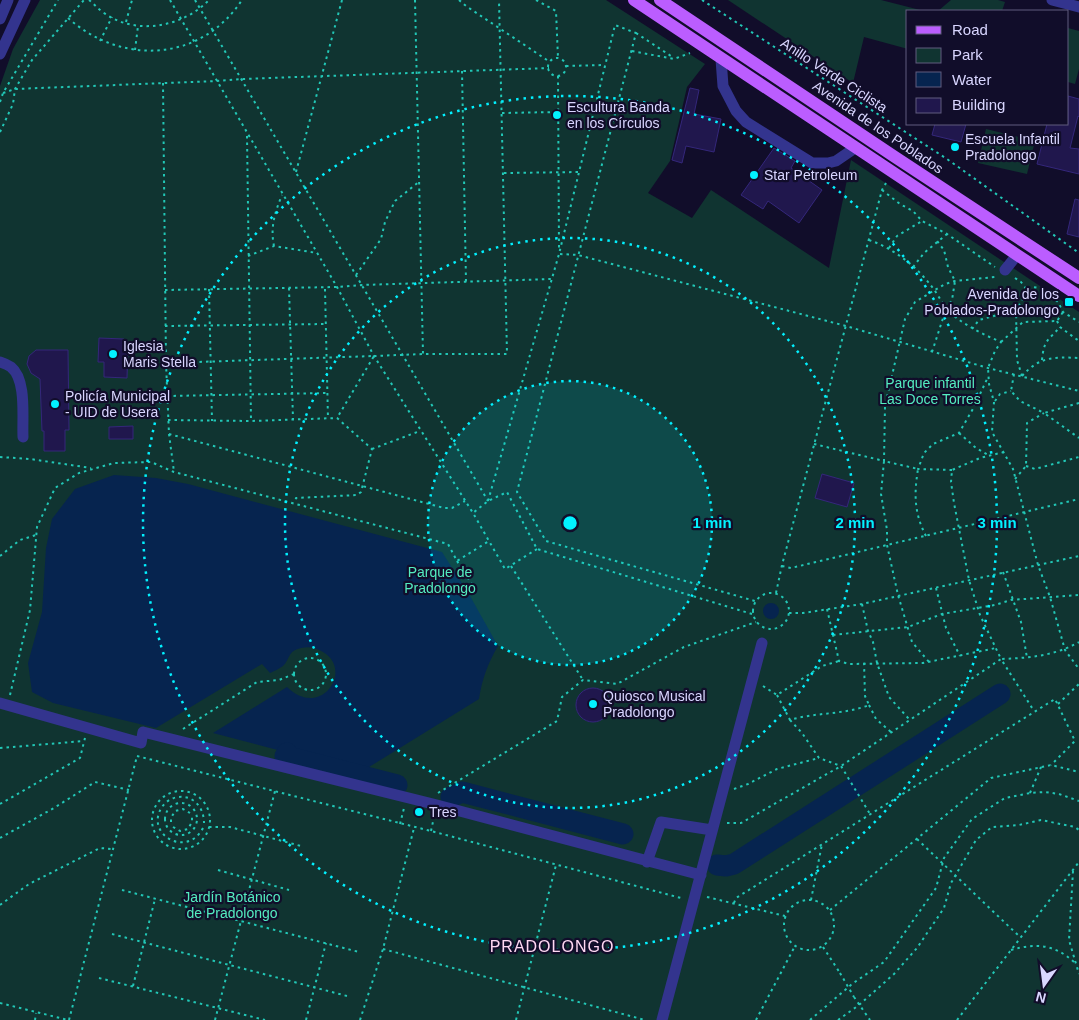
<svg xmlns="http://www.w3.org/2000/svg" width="1079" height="1020" font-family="Helvetica,sans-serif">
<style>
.green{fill:#103431}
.water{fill:#06244f}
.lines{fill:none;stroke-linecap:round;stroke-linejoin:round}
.river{stroke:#06244f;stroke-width:21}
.building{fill:#20174d;stroke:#34277b}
.path{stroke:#22c7b6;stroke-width:2;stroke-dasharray:2.5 4;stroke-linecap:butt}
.minor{stroke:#33348e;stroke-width:11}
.major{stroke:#bb5dff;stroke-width:12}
.path-bridge{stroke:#22c7b6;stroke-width:2;stroke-dasharray:2.5 4;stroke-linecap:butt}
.ring{fill:none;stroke:#02f1ff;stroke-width:2.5;stroke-dasharray:2.5 5}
.poi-dot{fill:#02f1ff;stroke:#110d2a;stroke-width:2}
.labels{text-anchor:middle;stroke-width:4.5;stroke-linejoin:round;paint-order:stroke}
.street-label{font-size:14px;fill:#d9d6ff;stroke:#110d2a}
.poi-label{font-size:14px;fill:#d9d6ff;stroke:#110d2a;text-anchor:start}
.park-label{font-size:14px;fill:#54edc0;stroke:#110d2a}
.quarter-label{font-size:16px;letter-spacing:1px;fill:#ffd8f3;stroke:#110d2a}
.centre{fill:#02f1ff;stroke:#110d2a;stroke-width:2.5}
.ring-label{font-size:15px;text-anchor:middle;font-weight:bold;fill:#02f1ff;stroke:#110d2a;stroke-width:4.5;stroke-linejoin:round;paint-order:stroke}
</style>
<rect width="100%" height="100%" fill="#110d2a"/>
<path class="green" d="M40,0H606L705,64L687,87L670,161L648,193L692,218L711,190L829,268L851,160L1079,312V1020H0V86L13,49Z
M728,0H881L924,11H908V49L864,37L853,83Z
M951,0H998L1005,2L1002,11H938Z
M1068,28L1079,31V69L1075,84L1068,82Z
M986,129L1035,141L1027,174L978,163Z"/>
<path class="water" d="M114,475L156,478L188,484L442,552L470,596L498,646C488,663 482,679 479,699L361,772L213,733L287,687C321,720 354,670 323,652C316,648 310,646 301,648C287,651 290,660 283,666C279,669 274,671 270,673L262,664L156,728L53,703L32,692L28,663L42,612L46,548L52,519L75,489Z
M763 611a8 8 0 1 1 16 0a8 8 0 1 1-16 0Z
M996,687L1005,700L996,701L994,698L993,690Z"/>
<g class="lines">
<path class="river" d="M287,753L285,756L397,785
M451,797L462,792L623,834
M717,865L726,866L734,864L1000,694"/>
</g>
<path class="building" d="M690,88L699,90L694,114L721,119L714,152L686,146L682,163L672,160Z
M1068,96L1079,99V117L1078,116L1070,148L1079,149V174L1037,164L1047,124H1068Z
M935,124H966L961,142L932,135Z
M774,148L795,161L791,168L822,190L799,223L768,201L763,209L741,195Z
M1075,199L1079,200V237L1067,234Z
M99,338L124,339L123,346H128L127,378L104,377V362H98Z
M36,350H68L69,430H65V451H44V431H42L40,379L31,373L27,364L29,356Z
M133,426V439H109V427Z
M822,474L854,483L847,507L815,498Z
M576 705a17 17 0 1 1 34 0a17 17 0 1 1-34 0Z"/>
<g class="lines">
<path class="path" d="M89,0C94,4 98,9 104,13C136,36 183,27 209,0
M170,0L337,287L374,356L473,513
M195,0L488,501
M415,0L423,354
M459,0L466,6L550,62
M536,0L556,11L558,58
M702,0L947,159L1079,253
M68,18C122,66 201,62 242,0
M126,22L132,0
M636,33L674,58
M100,41L112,17
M135,50L138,26
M632,51L674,59L690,53
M548 67a9 9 0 1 1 18 0a9 9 0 1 1-18 0Z
M566,66L605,65
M462,71L466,282
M558,76L559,250
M163,83L166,363L169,434L174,472
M3,93L15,89L217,81L242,79L549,68
M0,102L3,93L58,0
M502,113L557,112
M0,132L13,104L15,89L32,60L84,0
M247,136L251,421
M296,172L342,0
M504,173L580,172
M882,190L900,204L913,211L922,221L947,234L995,267
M869,240C895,249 919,268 935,291C940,298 943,305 948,311C964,325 982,334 1001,342L995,351L988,368L989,384L994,402L992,432L1013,469L1038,565L1050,597L1065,650L1079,669
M274,246C270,227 275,212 282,195
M889,248L897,236L922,221
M560,254L578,255L846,326L988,368L1079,391
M248,256L274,246L317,253
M913,267L924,253L947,234
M356,275L381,239L385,222L395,201L420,181
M1015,278L1021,282L1028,291L1033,287L1040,288L1058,302L1063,312L1079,322
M289,288L293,419
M209,289L212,421
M325,289L328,419
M165,290L337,287L362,285L552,279
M1057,321L1060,327L1079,341
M165,326L325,324
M972,329L979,320L1016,310
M1001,342L1023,322L1057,321L1063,312
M932,352L946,309L952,300L955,281L948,267L944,250L937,241
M374,356L423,354H507L499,0
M1042,360C1044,339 1048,341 1060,327
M167,363L374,356L337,418
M1014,374L1011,391L1020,401L1044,413
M1022,376L1017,360L1016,310L1028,291
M1022,376C1040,356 1054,357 1079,358
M167,396L327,393
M995,401L1000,394L1011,391
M1079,403L1044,413L1079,438
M168,420L251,421L337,418L372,449L361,492L357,495L296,498L295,503
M959,433L976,448L988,455
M169,434L444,508H452L465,501
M814,444L884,461L885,406L905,319L915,302L945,284L955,281L995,277
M372,449L420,431
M1004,452L980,458L952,470L951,482L954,503L969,580L980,615L1001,659C1028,658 1055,656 1079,642
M0,457L30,459L91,468
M1026,466L1035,469L1079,457
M952,470L918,469L924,453L933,444L959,433L974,407L988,377
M1015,479L1026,466L1027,423L1044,413
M488,501L559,254L615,25L636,33L517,492L546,541L755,601
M926,536C914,513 914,494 918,469L884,461L881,494L887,530V545L898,595L912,642L929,662
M537,549L505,569L473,513L488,501L507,492L537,549L752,614
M0,556L20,540L36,535
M457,561L477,592
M511,566L583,680
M782,566L791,568L1079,499
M1003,572L1021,622L1027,658
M936,588L946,628L960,656
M753 611a18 18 0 1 1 36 0a18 18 0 1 1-36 0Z
M776,593L782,565L882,190L886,183
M862,604L868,631L873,642L877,663L889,697L909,719
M827,609L839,661L849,664L923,663L996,648
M789,613H803L862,604L1079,556
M833,635L908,627L942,614L995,605L1011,600L1079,595
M294 674a16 16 0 1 1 32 0a16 16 0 1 1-32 0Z
M763,686L777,695L822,666L839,661
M10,695L30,610L37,527L55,488L79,473L114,463L151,462L174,472L448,544L457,561L489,541
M777,695L790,720C816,712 844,715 869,705L865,696L864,662
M1058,704L1079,684
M869,705L876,719L891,732
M790,720L802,733L819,758L841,766L870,814
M183,729L257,682L279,680L294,674
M0,748L84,741
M137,756L431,831L681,898
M734,789L748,784L777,769L819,758
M152 820a29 29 0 1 1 58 0a29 29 0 1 1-58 0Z
M438,793L557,721L562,697L583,680L617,684L684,647L756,622
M1030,793L1041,767
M165 819a16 16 0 1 1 32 0a16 16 0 1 1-32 0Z
M0,804L80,758L85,738
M171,822V818L175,811L183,809L190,813
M727,823H741L841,766L1001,659L1034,711
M400,824L404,808
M173,827L180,831L188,829L192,822V816
M209,827H230L301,846
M203,828C187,859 144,834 162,807C166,801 172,798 178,797C194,795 204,808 204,823
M431,831L434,817
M0,838L54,808L95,782L129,790
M917,839L1020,937
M218,870L289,890
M1073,871L1069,940L1079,974
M122,890L359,952
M707,897L785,916
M784 925a25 25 0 1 1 50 0a25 25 0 1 1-50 0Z
M811,900L822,844
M734,903L736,898L1055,699L1075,741L1051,765
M0,905L29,884L100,848L112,849
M830,910L991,778L1051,765L1079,772
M112,934L347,996
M823,947L840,973
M383,949L645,1020
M1011,950C1036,943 1054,944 1074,962
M99,978L265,1020
M133,986L155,899
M854,997L870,1020
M0,1003L68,1020
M35,1020L36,1013
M69,1020L137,756
M215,1020L275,791
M306,1020L326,943
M360,1020L383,949L414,828
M516,1020L556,865
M756,1020L795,946
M810,1020L852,984L884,962L936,888L944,858L972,819L1005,798L1030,793L1045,792L1059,794L1079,801
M838,1020L859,1005L894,974L917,948L944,908L951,883L976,840L992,827L1019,825L1041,820L1075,827L1079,830
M957,1020L1079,862"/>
<path class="minor" d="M1052,0L1079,7
M0,19L8,0
M0,54L25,0
M721,59L723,86L736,111L746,122L812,163H828L836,161L855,148
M1005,270L1017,255
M0,362C3,363 8,365 11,367C27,380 22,418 23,437
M0,703L141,743L143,732L437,805L701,875
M647,862L661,822L712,830
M662,1020L762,643"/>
<path class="major" d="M634,0L1079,296
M660,0L895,157L1079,278"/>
<path class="path-bridge" d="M840,973L854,997"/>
</g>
<circle cx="570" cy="523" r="142" fill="#02f1ff" fill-opacity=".12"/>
<g class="ring">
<circle cx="570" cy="523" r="142"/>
<circle cx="570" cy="523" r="285"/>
<circle cx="570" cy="523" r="427"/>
</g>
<g class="poi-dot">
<circle cx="557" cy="115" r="5"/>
<circle cx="955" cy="147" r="5"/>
<circle cx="754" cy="175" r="5"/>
<rect x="1064" y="297" width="10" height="10" rx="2.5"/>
<circle cx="113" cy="354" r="5"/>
<circle cx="55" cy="404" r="5"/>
<circle cx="593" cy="704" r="5"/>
<circle cx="419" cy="812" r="5"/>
</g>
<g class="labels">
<g class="street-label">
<text transform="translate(834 75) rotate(33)" y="5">Anillo Verde Ciclista</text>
<text transform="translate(878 127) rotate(34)" y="5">Avenida de los Poblados</text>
</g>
<g class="poi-label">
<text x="567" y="112">Escultura Banda<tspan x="567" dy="16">en los Círculos</tspan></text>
<text x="965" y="144">Escuela Infantil<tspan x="965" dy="16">Pradolongo</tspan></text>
<text x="764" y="180">Star Petroleum</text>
<text x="1059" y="299" text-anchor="end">Avenida de los<tspan x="1059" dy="16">Poblados-Pradolongo</tspan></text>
<text x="123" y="351">Iglesia<tspan x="123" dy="16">Maris Stella</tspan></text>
<text x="65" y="401">Policía Municipal<tspan x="65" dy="16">- UID de Usera</tspan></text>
<text x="603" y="701">Quiosco Musical<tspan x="603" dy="16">Pradolongo</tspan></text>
<text x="429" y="817">Tres</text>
</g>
<g class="park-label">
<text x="930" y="388">Parque infantil<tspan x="930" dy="16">Las Doce Torres</tspan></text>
<text x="440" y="577">Parque de<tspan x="440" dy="16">Pradolongo</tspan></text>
<text x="232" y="902">Jardín Botánico<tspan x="232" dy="16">de Pradolongo</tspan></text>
</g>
<g class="quarter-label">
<text x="552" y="952">PRADOLONGO</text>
</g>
</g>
<circle cx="570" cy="523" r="8" class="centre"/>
<g class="ring-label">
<text x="712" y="528">1 min</text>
<text x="855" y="528">2 min</text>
<text x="997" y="528">3 min</text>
</g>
<rect x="906" y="10" width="162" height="115" fill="#110d2a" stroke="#615d7f"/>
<rect x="916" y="26" width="25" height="8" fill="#bb5dff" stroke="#615d7f"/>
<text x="952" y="35" font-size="15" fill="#d9d6ff">Road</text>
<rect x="916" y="48" width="25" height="15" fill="#103431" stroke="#615d7f"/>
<text x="952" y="60" font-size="15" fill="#d9d6ff">Park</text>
<rect x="916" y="72" width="25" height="15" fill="#06244f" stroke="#615d7f"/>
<text x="952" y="85" font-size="15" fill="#d9d6ff">Water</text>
<rect x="916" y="98" width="25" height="15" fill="#20174d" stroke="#615d7f"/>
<text x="952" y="110" font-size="15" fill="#d9d6ff">Building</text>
<g transform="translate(1044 985) rotate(194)" stroke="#110d2a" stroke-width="4" paint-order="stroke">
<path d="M0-4L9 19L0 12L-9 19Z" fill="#d9d6ff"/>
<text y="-8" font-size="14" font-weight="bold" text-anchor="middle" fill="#d9d6ff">N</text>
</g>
</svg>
